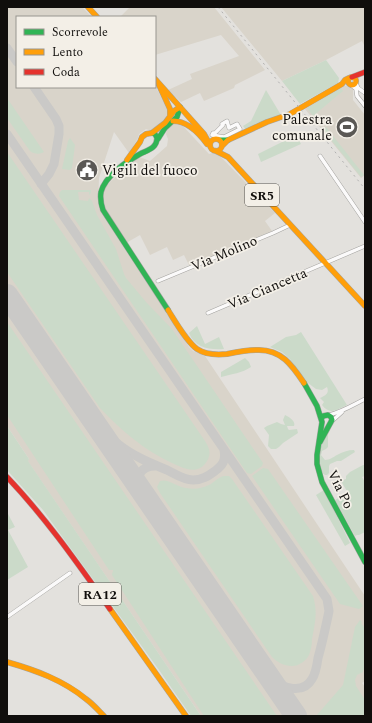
<svg xmlns="http://www.w3.org/2000/svg" width="372" height="723" font-family="Spectral,serif">
<style>
.built{fill:#d9d4ca}
.green{fill:#cbdac9}
.lines{fill:none;stroke-linecap:round;stroke-linejoin:round}
.taxiway{stroke:#cac9c7;stroke-width:9}
.runway{stroke:#cac9c7;stroke-width:22}
.street-casing{stroke:#a4a3a0;stroke-width:4.5}
.fast-casing{stroke:#a4a3a0;stroke-width:6}
.slow-casing{stroke:#a4a3a0;stroke-width:6}
.jam-casing{stroke:#a4a3a0;stroke-width:6}
.street{stroke:#fbfafa;stroke-width:3.5}
.fast{stroke:#30b455;stroke-width:5}
.slow{stroke:#ff9f0a;stroke-width:5}
.jam{stroke:#e5322d;stroke-width:5}
.rail{stroke:#b2b1b1;stroke-width:1;stroke-dasharray:2 4;stroke-linecap:butt}
.labels{text-anchor:middle;stroke-width:3.5;stroke-linejoin:round;paint-order:stroke}
.shield{fill:#f3efe7;stroke:#54524e;stroke-width:1}
.shield-label{font-size:13px;font-weight:bold;fill:#100e0c}
.poi-label{font-size:14px;fill:#100e0c;stroke:#f3efe7;text-anchor:end}
.street-label{font-size:14px;fill:#100e0c;stroke:#f3efe7}
</style>
<rect width="100%" height="100%" fill="#e3e1dd"/>
<path class="built" d="M7,7H82L92,17H17V87H155L158,91L167,109V115L165,120L153,130H149L146,129L139,134L138,138L129,153L114,132L99,178L98,204L101,213L189,347L193,351L205,356L365,596V681L362,683L365,687V716H201L27,460L29,459L7,426Z
M130,7H214L265,70L235,85L234,88L204,101L200,93L181,102L168,90L192,79L190,74L239,56L221,35L155,55V17H120Z
M221,7H365V47L362,41L326,60L282,81Z
M344,86H346L353,89V100L365,115V175L361,178L305,109Z
M174,124H177L182,125L209,154L213,153H216L223,159L275,213L265,221L272,231L190,267L184,255L173,260L167,247L150,255L140,235L126,243L105,211L103,196L105,187L134,159L142,158L150,161L167,146L168,139L166,134L167,130L170,127Z"/>
<path class="green" d="M326,60L339,78L338,83L300,104L282,81Z
M341,88L343,91L313,116L307,108Z
M266,90L281,115L246,130L243,126L251,121Z
M7,98L44,152C39,155 34,154 30,151L7,118Z
M326,127L364,175L361,177L323,130Z
M296,135L301,144L261,162L258,154Z
M70,138L75,145L72,168L70,170L62,169L68,141Z
M7,152L205,441C210,449 212,455 205,464C196,474 185,469 174,464C145,451 122,431 100,408L7,272Z
M62,190H91V193L89,195V192H78L79,200L88,201L89,198L92,201L97,215L116,249L124,274L126,278L146,302L172,329L261,460L263,463L262,466L251,474L247,473L59,196L60,192Z
M7,322L277,716H204L112,575V574L113,571V570H109L7,415Z
M197,326L205,344L219,337L224,349C209,350 195,348 189,333Z
M301,332L347,405C338,409 330,416 322,405L324,402L320,398C324,396 330,394 327,387L322,390L316,389L304,380L290,359L282,352L270,347L286,337L296,335Z
M245,358L249,362L251,367C242,373 232,374 221,377V372Z
M285,415C289,417 296,421 294,426H287L288,429L289,430L297,429L298,433L283,443L279,447L276,449H271L268,446L269,435L264,428L267,426L277,422L281,424L285,425L283,420Z
M331,424L330,430L328,434V447L326,449L322,451L321,455L325,460C330,460 333,457 337,455C342,452 348,450 354,450L355,452L341,461H337L330,464L329,466V473L327,475H325C310,463 325,437 331,424Z
M7,426L29,459L28,461L201,716H191L159,670L43,510L7,470Z
M363,465H365V476L362,477L365,482V532L359,535H357L355,536L335,500L348,493L341,481L346,479V476L350,472Z
M263,468L268,469L363,606L359,609L340,604L252,476Z
M224,476H229L232,479L313,596C318,613 315,623 312,639C312,644 311,650 309,655C306,661 299,666 292,666C284,666 277,662 272,657L160,493L157,487L160,481C168,478 177,487 186,488C195,490 203,488 211,484C215,481 219,477 224,476Z
M324,490L350,543L345,546L316,495Z
M7,512L15,527L8,530L28,567L7,580Z
M360,620L362,622L361,623L365,628V669L363,670V672L357,675L355,680L356,686L365,700V716H316L343,685L355,627Z"/>
<g class="lines">
<path class="taxiway" d="M7,48L17,62
M34,87L56,119L59,126V134L54,164L49,174L41,184
M7,134L327,599L329,611L328,616C325,630 322,644 318,658C317,665 316,673 312,679C303,695 283,688 271,679
M92,418C100,427 108,437 118,444C133,456 150,463 167,470C175,474 184,480 193,480C202,480 208,476 215,471C223,465 226,460 224,450
M140,488C135,474 143,465 157,466"/>
<path class="runway" d="M7,295L296,716"/>
<g class="street-casing">
<path id="street" d="M355,81L358,88L365,93
M351,85L356,89L357,96L365,106
M227,121L229,128L237,124L240,129L224,137L212,135L213,133H215L223,125L222,124Z
M320,156L365,222
M158,281L273,233L290,225
M208,313L365,246
M329,415C342,412 353,405 365,399
M332,421L342,412
M7,617L70,573"/>
</g>
<g class="fast-casing">
<path id="fast" d="M152,133L155,134L157,138C157,148 148,150 140,154C127,161 105,176 101,192C100,198 101,204 103,210L168,310
M158,139L165,128L177,117L180,107
M220,140H228
M304,383L317,406L322,422L317,455V464L322,482L365,562
M320,442L332,420L331,417L328,415L323,416L322,418"/>
</g>
<g class="slow-casing">
<path id="slow" d="M88,7L97,17
M348 81a4 4 0 1 1 8 0a4 4 0 1 1-8 0Z
M155,79L204,134L210,145
M159,85L170,109V116
M173,121C187,121 199,133 207,144
M210 145a6 6 0 1 1 12 0a6 6 0 1 1-12 0Z
M222,146L228,140L267,122L290,114L342,84L345,80L349,78
M216,151L228,157L365,306
M127,160L140,142L142,137L146,134L152,133L165,123L174,111L180,107
M168,310C175,321 186,341 197,349C206,355 217,355 227,354C237,352 247,350 257,350C281,349 292,365 304,383
M110,609L186,716
M7,662C35,670 63,680 86,699C93,704 98,710 104,716"/>
</g>
<g class="jam-casing">
<path id="jam" d="M352,77L365,72
M7,477C46,518 78,564 110,609"/>
</g>
<use href="#street" class="street"/>
<use href="#fast" class="fast"/>
<use href="#slow" class="slow"/>
<use href="#jam" class="jam"/>
<path class="rail" d="M218,7L365,189"/>
</g>
<defs>
<g id="stadium-disc" transform="scale(1.15)"><circle r="9.5" fill="#5a5855" stroke="#f3efe7"/><path d="M0-5a6.5 5 0 1 0 0 10a6.5 5 0 1 0 0-10ZM-3.5-1.8h7v3.6h-7Z" fill="#fff"/></g>
<g id="civic-disc" transform="scale(1.15)"><circle r="9.5" fill="#5a5855" stroke="#f3efe7"/><path d="M-.6-6.5H3V-4.5H.6V-3L4-1V1h2V6H-6V1h2V-1L-.6-3ZM-1.2 2.5V6h2.4V2.5Z" fill="#fff"/></g>
</defs>
<g fill-rule="evenodd">
<use href="#stadium-disc" x="347" y="127"/>
<use href="#civic-disc" x="87" y="170"/>
</g>
<g class="labels">
<g class="shield">
<rect x="245" y="184" width="34" height="22" rx="3"/>
<rect x="79" y="583" width="42" height="22" rx="3"/>
</g>
<g class="shield-label">
<text x="262" y="200">SR5</text>
<text x="100" y="599">RA12</text>
</g>
<g class="poi-label">
<text x="332" y="124">Palestra<tspan x="332" dy="16">comunale</tspan></text>
<text x="102" y="175" text-anchor="start">Vigili del fuoco</text>
</g>
<g class="street-label">
<text transform="translate(224 253) rotate(-23)" y="5">Via Molino</text>
<text transform="translate(267 288) rotate(-23)" y="5">Via Ciancetta</text>
<text transform="translate(341 489) rotate(64)" y="5">Via Po</text>
</g>
</g>
<rect width="372" height="723" fill="none" stroke="#100e0c" stroke-width="16"/>
<rect x="16" y="16" width="140" height="72" fill="#f3efe7" stroke="#98958f"/>
<rect x="24" y="29" width="20" height="6" fill="#30b455" stroke="#98958f"/>
<text x="52" y="36" font-size="12" fill="#100e0c">Scorrevole</text>
<rect x="24" y="49" width="20" height="6" fill="#ff9f0a" stroke="#98958f"/>
<text x="52" y="56" font-size="12" fill="#100e0c">Lento</text>
<rect x="24" y="69" width="20" height="6" fill="#e5322d" stroke="#98958f"/>
<text x="52" y="76" font-size="12" fill="#100e0c">Coda</text>
</svg>
